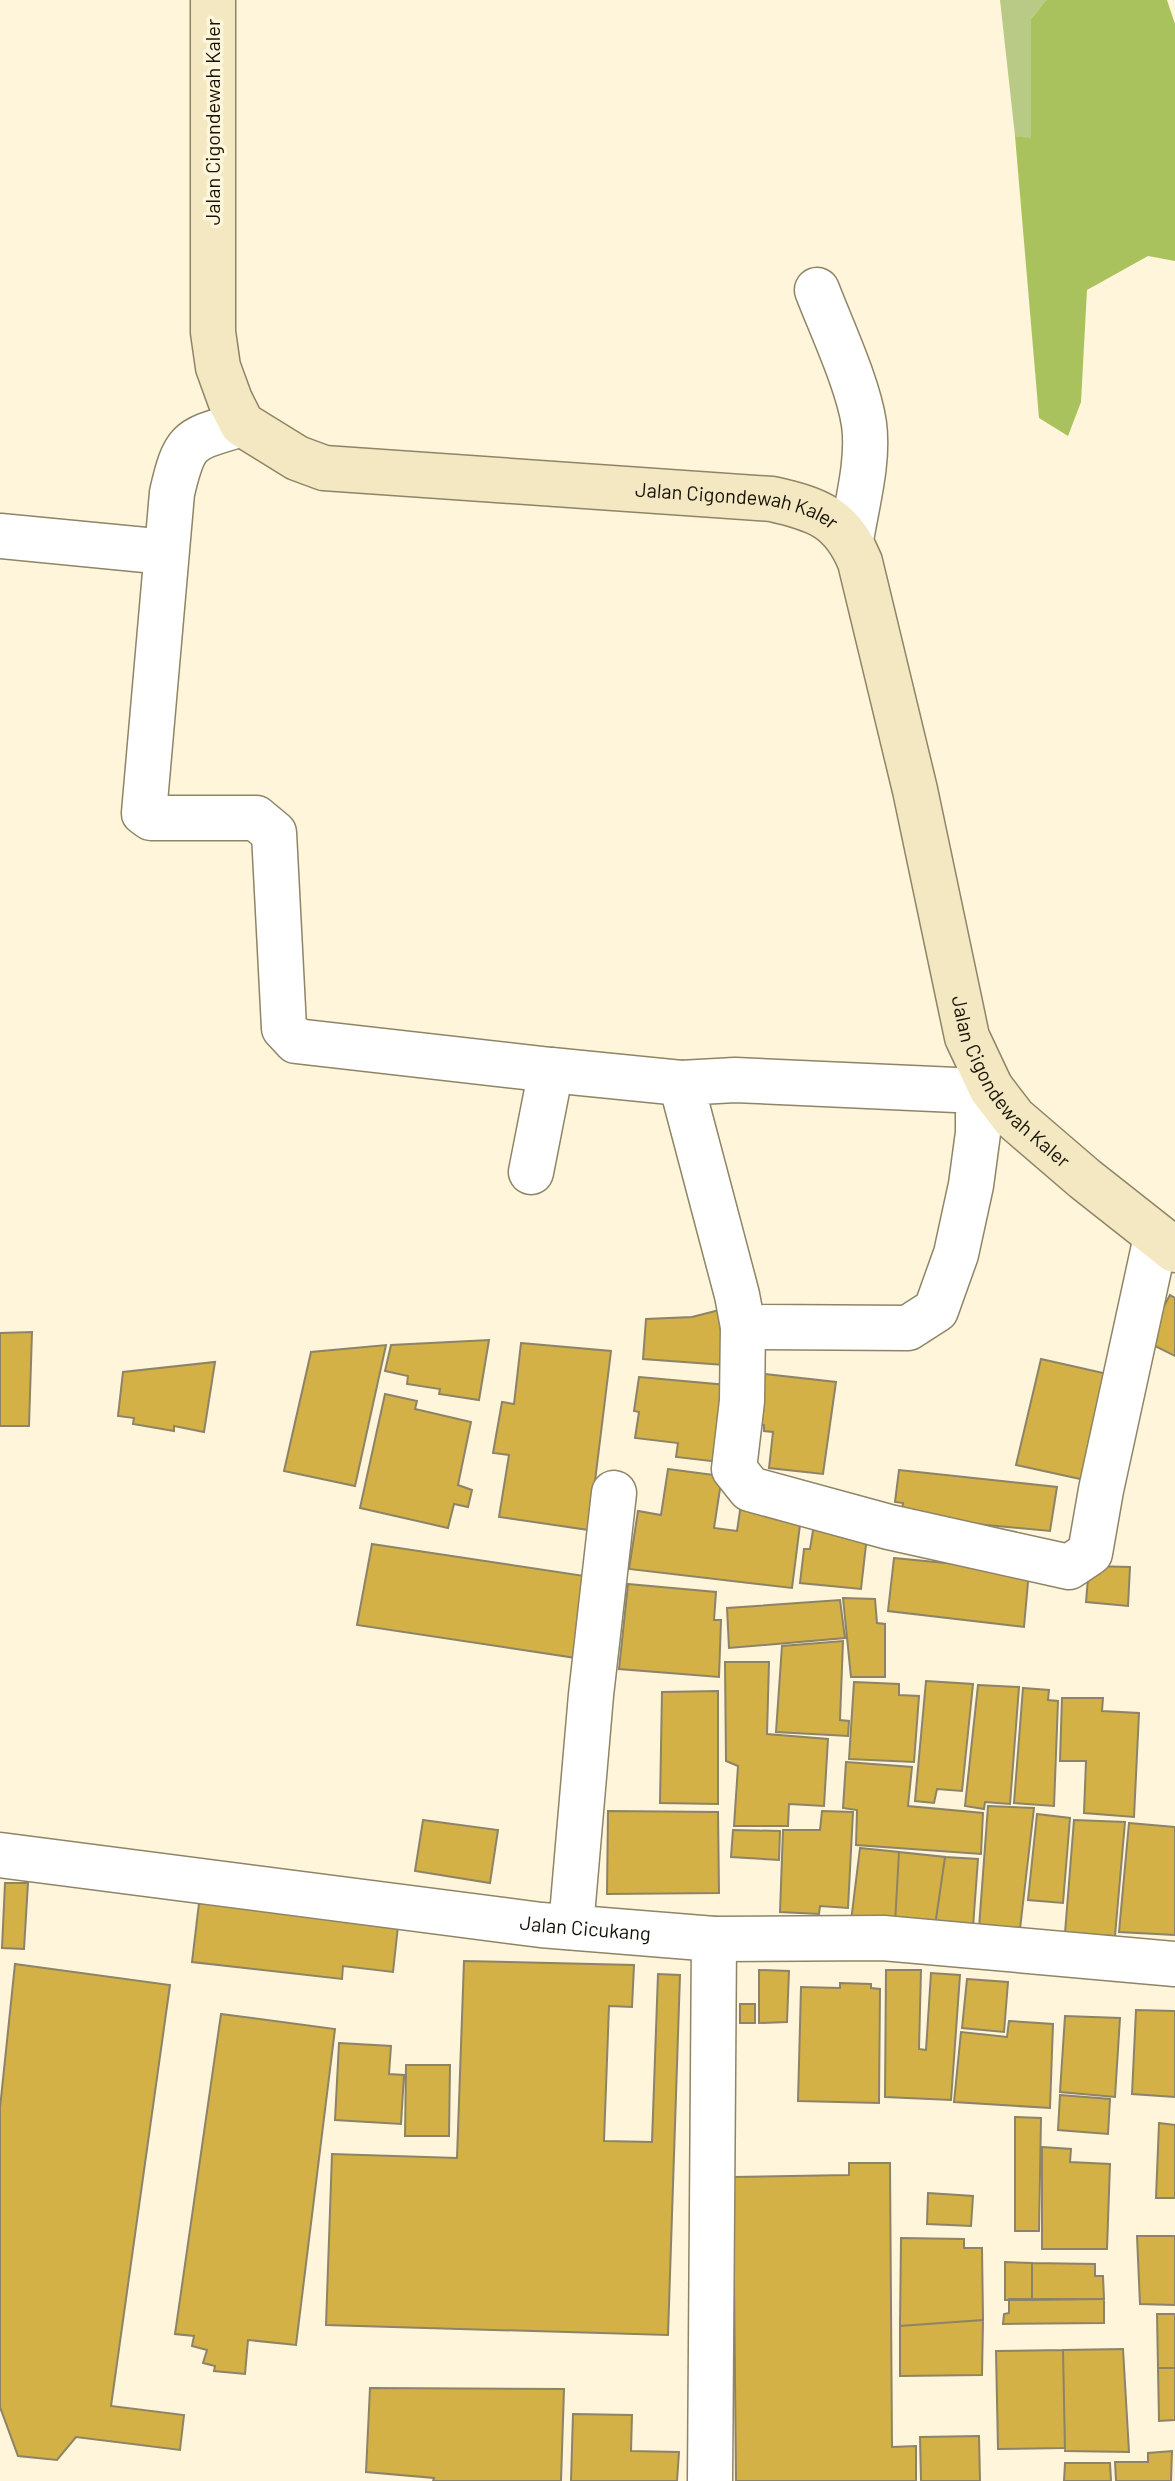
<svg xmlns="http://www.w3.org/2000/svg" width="1175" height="2481" font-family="Barlow,sans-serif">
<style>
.green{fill:#b8ca85}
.forest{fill:#aac25e}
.building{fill:#d4b147;stroke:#8d8366;stroke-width:2}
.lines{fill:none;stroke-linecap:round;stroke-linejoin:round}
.minor-casing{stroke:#8e8466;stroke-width:47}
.secondary-casing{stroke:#8e8466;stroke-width:47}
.minor{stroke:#fff;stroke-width:44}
.secondary{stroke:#f3e8c1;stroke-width:44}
.labels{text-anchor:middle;stroke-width:7;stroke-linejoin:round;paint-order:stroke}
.street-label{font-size:20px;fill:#151106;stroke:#fef5db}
</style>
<rect width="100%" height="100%" fill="#fef5db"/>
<path class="green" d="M1000,0H1046L1031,19V139L1015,136Z"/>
<path class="forest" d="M1046,0H1167L1175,24V261L1148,256L1087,290L1081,402L1068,436L1039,418L1015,136L1031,138V19Z"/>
<path class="building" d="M1170,1295L1175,1298V1356L1145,1341Z
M727,1308L724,1365L643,1359L646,1319L692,1317Z
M32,1332L29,1426H0V1333Z
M489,1340L479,1400L439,1394L440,1389L407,1384L408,1376L385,1371L391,1345Z
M521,1343L611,1351L589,1530L499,1517L509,1455L493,1453L502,1402L514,1404Z
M386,1345L355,1486L284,1471L311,1352Z
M1041,1359L1112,1375L1085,1480L1016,1465Z
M215,1362L204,1432L174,1426V1431L133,1424L134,1418L118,1416L123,1372Z
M765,1374L836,1382L823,1474L769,1468L773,1432L764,1431V1425L758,1424Z
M639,1377L727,1385L719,1462L676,1457L678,1443L635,1438L639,1412L634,1411Z
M385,1394L417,1401L415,1409L471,1422L458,1485L472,1490L468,1507L454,1504L448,1528L360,1508Z
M668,1469L722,1476L714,1528L737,1531L741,1504L802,1509L792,1588L629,1569L638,1511L661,1515Z
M899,1470L1057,1487L1050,1531L901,1517L903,1503L895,1502Z
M815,1518L867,1536L861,1589L800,1583L804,1549H810Z
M372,1544L591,1577L576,1658L357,1625Z
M894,1558L1029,1571L1024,1627L888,1611Z
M1089,1566L1130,1567L1128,1606L1086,1602Z
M628,1584L716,1592L714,1620H721L719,1677L619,1669Z
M843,1598L875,1599L877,1623L885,1624V1677H851Z
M840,1600L845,1638L729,1648L727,1608Z
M843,1641L840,1720L849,1721L848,1736L776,1732L782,1646Z
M725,1662H769L767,1734L828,1739L824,1806L789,1804L788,1826H734L738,1766L726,1761Z
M926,1681L973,1684L962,1791L937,1789L934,1803L915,1801Z
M854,1682L899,1684V1695L919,1696L914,1762L849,1759Z
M978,1685L1019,1687L1010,1804L985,1802L984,1809L965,1806Z
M1023,1688L1049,1690L1048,1700L1058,1701L1054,1806L1014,1803Z
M718,1691V1804L660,1803L662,1692Z
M1062,1698H1103L1102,1711L1139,1713L1134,1817L1084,1813L1086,1761H1060Z
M846,1762L912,1767L908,1806L983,1813L981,1854L856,1845L857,1810L843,1808Z
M988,1806L1034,1808L1020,1929L979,1928Z
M608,1811L718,1812L719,1893L607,1894Z
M822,1811L853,1812L848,1908L820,1906L819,1914L780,1912L783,1830H820Z
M1037,1814L1070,1818L1063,1903L1028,1900Z
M423,1820L498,1830L490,1883L415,1871Z
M1074,1820L1125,1822L1115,1936L1065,1933Z
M1129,1823L1175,1827V1935L1119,1932Z
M733,1830L780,1831L779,1860L731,1857Z
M860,1848L899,1852L895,1924L851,1921Z
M899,1852L945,1857L935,1926L895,1924Z
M945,1857L978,1859L973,1927L935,1926Z
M5,1883H28L24,1949L2,1948Z
M199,1903L398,1926L393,1972L343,1966L342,1979L192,1962Z
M464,1961L634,1965L632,2007L609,2006L604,2141L652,2142L658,1974L680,1975L668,2335L326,2325L332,2154L457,2158Z
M15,1964L170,1985L111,2406L184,2415L180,2450L76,2437L57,2460L18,2456L0,2407V2108Z
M759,1970L789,1971L787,2022L759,2023Z
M886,1970H921L919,2049L926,2050L931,1973L960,1975L951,2100L885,2097Z
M967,1979L1008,1982L1004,2032L962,2028Z
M840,1983L871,1984V1988L880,1989L879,2103L798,2101L801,1987L840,1988Z
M740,2004H755V2023H740Z
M1136,2010L1175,2011V2097L1132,2094Z
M221,2014L335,2029L296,2345L248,2340L245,2374L214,2371L215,2366L203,2363L207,2350L192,2346L194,2336L175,2334Z
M1065,2016L1120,2018L1115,2097L1060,2092Z
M1009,2021L1053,2024L1050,2108L954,2102L961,2032L1007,2037Z
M339,2043L391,2046L389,2074L404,2075L401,2124L335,2120Z
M406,2065H450L449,2136H405Z
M1060,2095L1110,2099L1108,2134L1058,2130Z
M1015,2117L1041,2118L1039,2231H1015Z
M1159,2123L1175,2125V2198H1156Z
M1042,2147L1071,2149L1070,2162L1110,2164L1107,2249H1042Z
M849,2163H890L892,2447L916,2446V2481H736L733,2177L849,2175Z
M928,2193L973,2196L971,2226L927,2224Z
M1137,2236H1175V2305L1140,2304Z
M901,2238L964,2239V2248H982L983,2320L900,2326Z
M1005,2262L1032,2263V2300H1005Z
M1032,2263L1095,2264V2276H1103L1104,2299L1032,2300Z
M1009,2299H1104V2323L1003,2324L1004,2314L1009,2313Z
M1157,2314H1175V2368H1158Z
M983,2320L982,2375L900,2376V2326Z
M1123,2349L1129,2452L1065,2451L1063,2350Z
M1063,2350L1065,2448L998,2449L996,2351Z
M1158,2368H1175V2420L1159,2421Z
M370,2388L564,2389L561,2481H433L434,2478L366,2472Z
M573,2414L632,2415L631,2451L679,2452L677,2481H571Z
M979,2436L980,2481H921L920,2437Z
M1172,2451L1171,2481H1116L1115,2462H1148V2453Z
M1065,2463H1110L1111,2481H1064Z"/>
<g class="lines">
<g class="minor-casing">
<g id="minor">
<path d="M817,290C832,329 858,384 864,424C869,461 857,503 851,540"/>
<path d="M242,424C189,440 185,437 172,493L144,813L151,818H256L274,833L284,1028L296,1041L551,1070"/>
<path d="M0,536L166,552"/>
<path d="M978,1091V1133L971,1185L956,1254L936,1310L908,1328L743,1327L737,1295L681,1083L735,1080L978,1091L991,1088"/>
<path d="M531,1172L551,1070L681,1083"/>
<path d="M743,1327L742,1401L734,1469L750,1489L889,1527L1069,1567L1090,1553L1101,1490L1156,1237"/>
<path id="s1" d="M0,1855L541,1925L714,1939L883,1938L1175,1964"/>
<path d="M571,1927L591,1695L614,1493"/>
<path d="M710,2481L714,1939"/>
</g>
</g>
<g class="secondary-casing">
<g id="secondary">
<path id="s2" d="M213,0V332L218,367L230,400L242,424L297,458L324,468L772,499C817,509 842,518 860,562L915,790L967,1037L991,1088L1014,1118L1085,1179L1175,1250"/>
</g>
</g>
<use href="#minor" class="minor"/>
<use href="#secondary" class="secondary"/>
</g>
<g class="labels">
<g class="street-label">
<text transform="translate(213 122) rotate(-90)" y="7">Jalan Cigondewah Kaler</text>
<text dy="7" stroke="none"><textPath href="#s2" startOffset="938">Jalan Cigondewah Kaler</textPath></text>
<text dy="7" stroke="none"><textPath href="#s2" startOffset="1634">Jalan Cigondewah Kaler</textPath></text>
<text dy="7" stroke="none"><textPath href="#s1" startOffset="590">Jalan Cicukang</textPath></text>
</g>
</g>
</svg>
